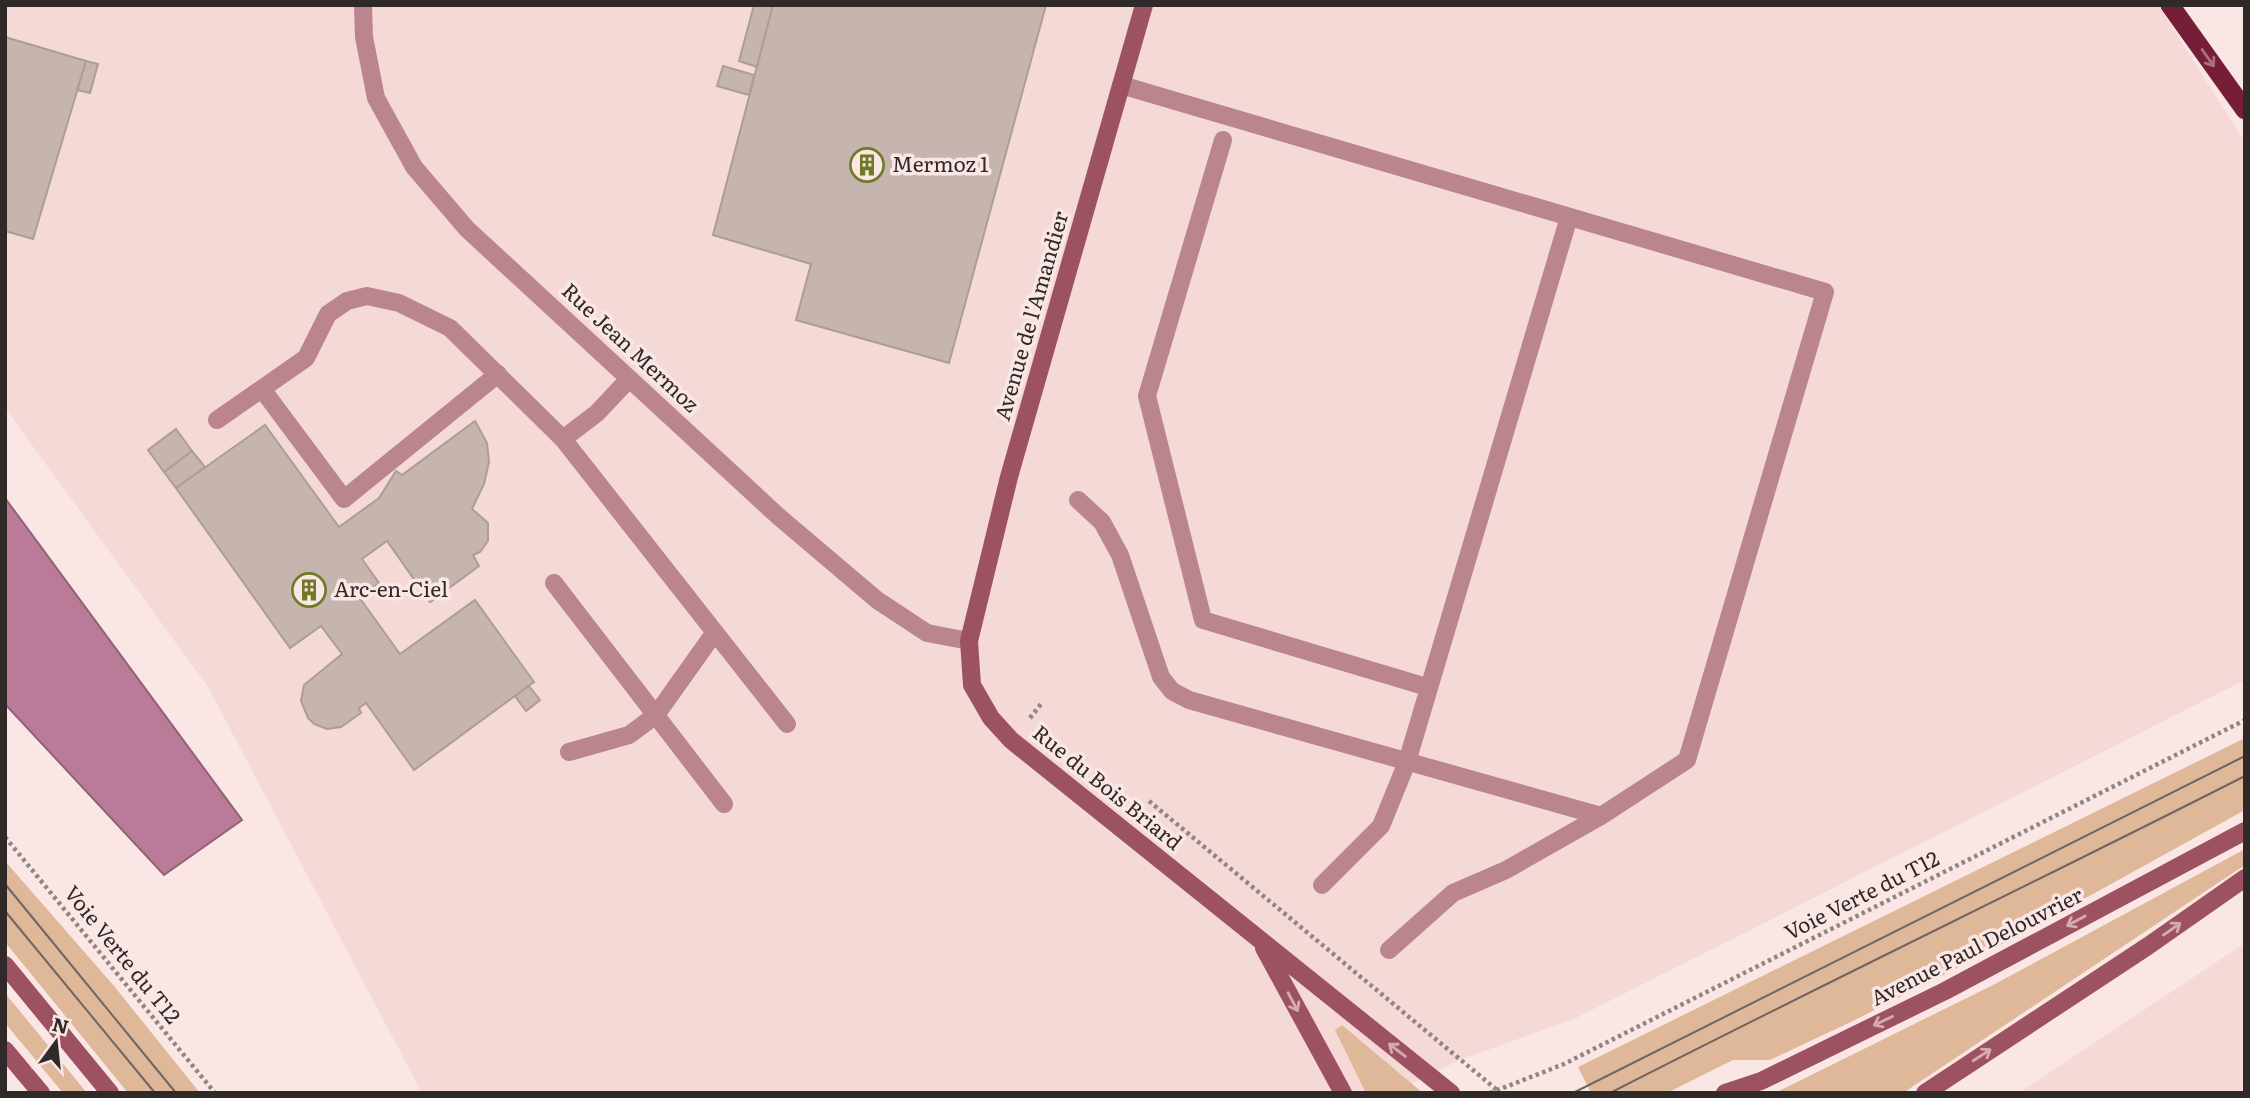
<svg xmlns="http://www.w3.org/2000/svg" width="2250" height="1098" font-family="Literata,serif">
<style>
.built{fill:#f4d9d6}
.green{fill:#deb898}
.water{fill:#ba7b99;stroke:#906277;stroke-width:2}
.building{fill:#c5b5ae;stroke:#ad9d97;stroke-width:2}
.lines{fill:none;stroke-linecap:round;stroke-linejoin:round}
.path{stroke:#918583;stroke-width:4.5;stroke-dasharray:3.5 3.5;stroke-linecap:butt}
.service{stroke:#ba858e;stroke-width:18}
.minor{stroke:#ba858e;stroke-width:18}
.secondary{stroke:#9d5262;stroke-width:18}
.trunk{stroke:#761e38;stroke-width:19}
.tram{stroke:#6f6563;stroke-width:2}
.oneway{stroke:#ab6e7d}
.oneway2{stroke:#d5abb1}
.labels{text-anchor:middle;stroke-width:7;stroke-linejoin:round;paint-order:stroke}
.poi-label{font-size:21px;fill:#2f2928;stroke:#fae7e5;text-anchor:start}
.street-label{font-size:21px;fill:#2f2928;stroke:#fae7e5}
</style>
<rect width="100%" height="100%" fill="#fae7e5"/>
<path class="built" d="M5,5H2158L2245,142V680L1574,1019L1462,1059L1393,1093H422L208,687L5,408Z
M2245,943V1093H2019Z"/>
<path class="green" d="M2245,738V810L1979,957L1855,1020L1770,1060H1733L1667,1093H1591L1578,1067Z
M2245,849V865L1903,1093H1775L1995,984Z
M5,861L114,986L200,1093H128L5,942Z
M5,993L87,1093H63L5,1023Z
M1342,1025L1423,1093H1366L1335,1030Z"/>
<path class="water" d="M5,498L242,820L164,875L5,704Z"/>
<path class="building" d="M754,5H773L757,67L739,61Z
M773,5H1046L949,363L796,320L811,264L713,235Z
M5,37L86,61L33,239L5,231Z
M86,61L98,64L90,93L77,90Z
M723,66L754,75L749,95L717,86Z
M475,421L487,443L489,462L484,484L472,509L488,523V541L480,552L473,555L479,566L430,602L387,541L362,559L379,583L359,597L400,654L475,600L534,682L414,770L366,703L359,708L361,713L341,727L327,729L314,724L308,718L301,701L304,685L342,654L321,626L290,648L176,488L265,425L339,527L379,498L396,471L402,475Z
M176,429L192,451L164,472L148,450Z
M192,451L205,467L176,488L164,472Z
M529,686L540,700L526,711L515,696Z"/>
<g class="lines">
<path class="path" d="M1030,718L1041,704
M1149,801L1497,1090
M5,837L215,1093
M1490,1093L1564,1064L2245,720"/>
<path class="service" d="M1121,85L1825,292L1687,760L1601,816L1506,870L1453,893L1389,950
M1223,140L1147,396L1203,620L1427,687
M629,379L597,413L563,439L787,724
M262,389L344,499L498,374
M217,420L306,358L328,314L347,301L367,296L399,303L450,328L563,439
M1078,500L1102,522L1120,555L1161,677L1172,691L1189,700L1601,816
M554,583L724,804
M569,752L629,735L656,715L715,632
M1322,885L1381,826L1407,762L1569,217"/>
<path class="minor" d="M363,5L364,37L376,98L414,167L467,229L778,516L877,600L927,633L969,641"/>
<path class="secondary" d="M1144,5L1009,477L969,641L972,685L991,718L1011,740L1451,1093
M1264,948L1343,1093
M5,965L110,1093
M5,1050L41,1093
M1725,1093L1761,1081L1945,991L2245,831
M1925,1093L2148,946L2245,878"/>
<path class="trunk" d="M2170,5L2245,110"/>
<path class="tram" d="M5,884L176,1093
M5,911L155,1093
M1573,1093L2245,756
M1610,1093C1821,985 2034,883 2245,776"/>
</g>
<defs><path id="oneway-shaft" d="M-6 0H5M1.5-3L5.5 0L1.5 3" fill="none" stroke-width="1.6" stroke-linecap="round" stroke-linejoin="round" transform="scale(1.75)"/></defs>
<use class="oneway" href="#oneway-shaft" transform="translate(2208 58) rotate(55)"/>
<g class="oneway2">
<use href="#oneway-shaft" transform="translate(2076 921) rotate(152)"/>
<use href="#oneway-shaft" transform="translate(2172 929) rotate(-35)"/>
<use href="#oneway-shaft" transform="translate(1293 1002) rotate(62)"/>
<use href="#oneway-shaft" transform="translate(1883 1021) rotate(154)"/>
<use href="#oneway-shaft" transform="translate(1397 1050) rotate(-142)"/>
<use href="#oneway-shaft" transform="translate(1982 1055) rotate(-33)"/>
</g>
<defs>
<g id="building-ring" transform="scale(1.75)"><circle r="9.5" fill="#fae7e5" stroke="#6f7a26" stroke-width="1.5"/><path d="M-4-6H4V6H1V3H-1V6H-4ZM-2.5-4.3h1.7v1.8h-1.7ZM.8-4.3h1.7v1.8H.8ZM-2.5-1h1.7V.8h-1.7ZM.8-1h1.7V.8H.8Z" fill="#6f7a26"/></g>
</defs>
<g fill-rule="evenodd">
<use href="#building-ring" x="867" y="165"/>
<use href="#building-ring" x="309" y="590"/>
</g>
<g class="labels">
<g class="poi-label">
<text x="892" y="172">Mermoz 1</text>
<text x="334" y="597">Arc-en-Ciel</text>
</g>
<g class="street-label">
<text transform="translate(1032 316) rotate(-74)" y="7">Avenue de l'Amandier</text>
<text transform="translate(630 348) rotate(43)" y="7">Rue Jean Mermoz</text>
<text transform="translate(1107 788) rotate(39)" y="7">Rue du Bois Briard</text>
<text transform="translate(1862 896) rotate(-27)" y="7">Voie Verte du T12</text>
<text transform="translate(1977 947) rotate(-27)" y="7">Avenue Paul Delouvrier</text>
<text transform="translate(122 955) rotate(51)" y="7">Voie Verte du T12</text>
</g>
</g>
<rect width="2250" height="1098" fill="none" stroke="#2f2928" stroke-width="14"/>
<g transform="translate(56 1042) rotate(15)" stroke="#fae7e5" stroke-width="5" paint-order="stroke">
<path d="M0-5L12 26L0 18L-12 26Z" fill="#2f2928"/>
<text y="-10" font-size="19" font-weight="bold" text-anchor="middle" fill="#2f2928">N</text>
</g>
</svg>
